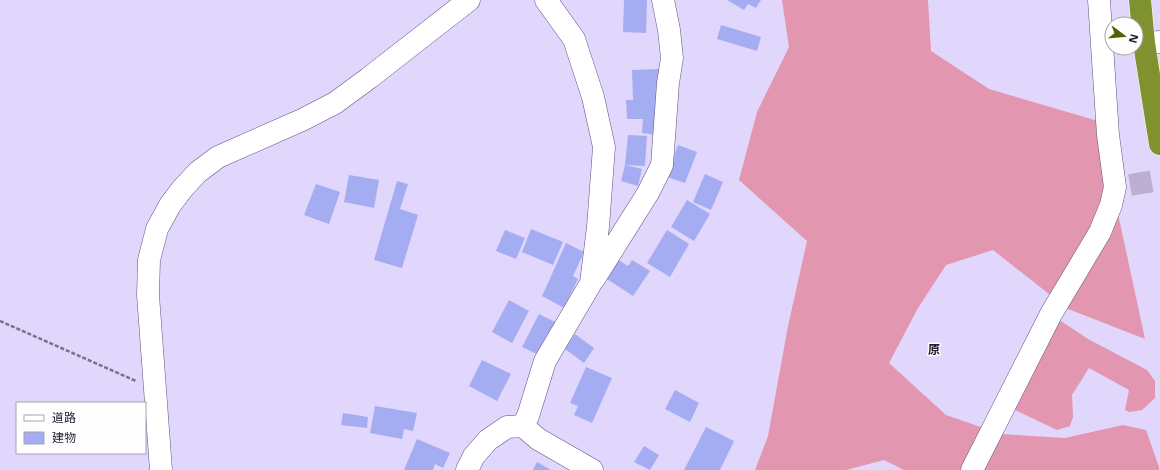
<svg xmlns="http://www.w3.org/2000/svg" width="1160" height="470" font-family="'Noto Sans','Noto Sans JP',sans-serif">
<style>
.forest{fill:#e396af}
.building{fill:#a4adf1}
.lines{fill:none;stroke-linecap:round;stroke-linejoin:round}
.minor-tunnel{stroke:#bbb0d3;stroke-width:22;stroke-dasharray:22 11;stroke-linecap:butt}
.minor-casing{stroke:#614f85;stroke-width:23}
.highway-casing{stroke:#fff;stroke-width:23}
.path{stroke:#79708d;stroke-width:2.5;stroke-dasharray:4 2;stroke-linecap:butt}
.minor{stroke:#fff;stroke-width:22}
.highway{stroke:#809130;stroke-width:22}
.labels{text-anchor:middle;stroke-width:3;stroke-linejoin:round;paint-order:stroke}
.neighbourhood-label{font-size:12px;font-weight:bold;fill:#211a30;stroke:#fefefe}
</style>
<rect width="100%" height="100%" fill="#e1d6fc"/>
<path class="forest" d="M782,0H928L931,51L989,89L1098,121L1145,339L1068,309L993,250L946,265L918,308L889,363L946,415L1001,434L1065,438L1123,425L1146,430L1159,467V470H904L884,460L846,470H755L768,436L788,326L807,241L739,180L757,112L789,47Z
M1061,321L1088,339L1147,370L1155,381V398L1142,410L1129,412L1125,410L1129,390L1089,368L1072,395L1073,417L1070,426L1057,430L1015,410L1016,401L1054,325Z"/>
<path class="building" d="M624,0H647L646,33L623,32Z
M727,0H761L756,8L748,4L744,10Z
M721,25L761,37L757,51L717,39Z
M659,69L658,135L642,133L643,119H627L626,100H633L632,70Z
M628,135L647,136L645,166L625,165Z
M678,145L697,152L685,183L667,177Z
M625,165L642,169L638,186L621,181Z
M705,174L723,182L711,210L693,202Z
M349,175L379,180L374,208L344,202Z
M397,181L408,184L400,209L418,215L402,268L374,260Z
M316,184L340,192L329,224L304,215Z
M687,200L710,214L694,241L671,227Z
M531,229L563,242L553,265L522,252Z
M505,230L525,238L516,259L496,251Z
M667,230L689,244L670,277L647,263Z
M566,243L584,252L573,276L578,279L564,308L542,296Z
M617,259L628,266L632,260L650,271L633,296L604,277Z
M509,300L529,311L512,343L492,332Z
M539,314L557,323L541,356L522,347Z
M575,334L594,348L584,363L565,349Z
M482,360L511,374L497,401L469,386Z
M586,367L612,378L592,423L574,415L578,406L570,403Z
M675,390L699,403L690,422L665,409Z
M375,406L417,413L413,431L404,429L402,439L370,433Z
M343,413L368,417L367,428L341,425Z
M706,427L734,441L720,470H684Z
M417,439L450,453L443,468L435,464L433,470H404Z
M644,446L659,455L650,470L634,462Z
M537,462L551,470H533Z"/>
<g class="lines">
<path class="minor-tunnel" d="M1130,185L1160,180"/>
<g class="minor-casing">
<path id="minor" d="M1144,43L1160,42
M594,279L648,193L662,165L668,83L672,58L669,30L663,0
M523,426L528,416L545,361L591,283L598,227L604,147L593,97L574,39L546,0
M161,470L148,295L149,260L157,229L170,205L183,188L198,172L218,157L302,120L335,103L369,78L469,0
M467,470L474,456L488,440L507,427L523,426L538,439L592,470
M972,470L1051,314L1100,232L1111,205L1115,187L1108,135L1099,0"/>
</g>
<g class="highway-casing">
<path id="highway" d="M1140,0L1144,43L1160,144"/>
</g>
<path class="path" d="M0,321L136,381"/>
<use href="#minor" class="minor"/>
<use href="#highway" class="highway"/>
</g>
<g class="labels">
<g class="neighbourhood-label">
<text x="934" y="354">原</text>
</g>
</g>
<rect x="16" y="402" width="130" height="52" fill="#fefefe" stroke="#a6a3ac"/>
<rect x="24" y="415" width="20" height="6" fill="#ffffff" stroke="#a6a3ac"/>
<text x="52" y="422" font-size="12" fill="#211a30">道路</text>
<rect x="24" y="432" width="20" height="12" fill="#a4adf1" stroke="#a6a3ac"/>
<text x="52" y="442" font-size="12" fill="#211a30">建物</text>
<g transform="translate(1124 36) rotate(106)"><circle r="19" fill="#fefefe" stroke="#a6a3ac"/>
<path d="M0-3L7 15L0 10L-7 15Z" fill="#546102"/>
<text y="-6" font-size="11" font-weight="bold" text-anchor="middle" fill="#211a30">N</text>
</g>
</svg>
